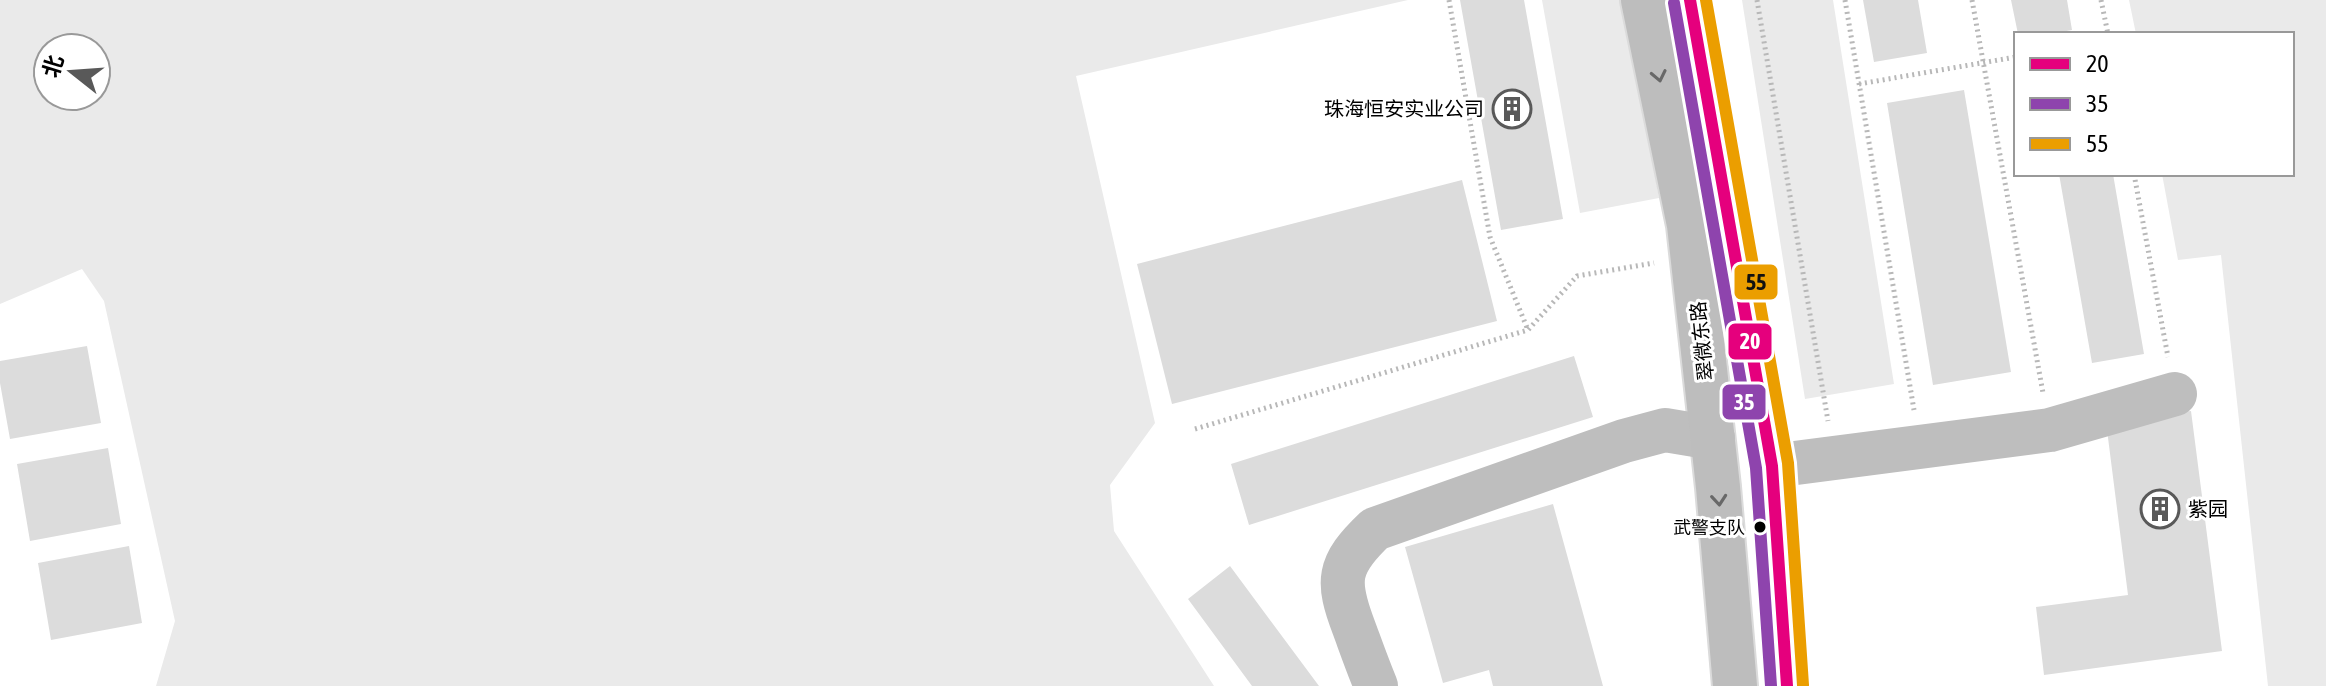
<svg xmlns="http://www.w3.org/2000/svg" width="2326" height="686" font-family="'Asap Condensed','Noto Sans SC',sans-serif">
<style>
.green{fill:#eaeaea;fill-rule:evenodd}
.building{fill:#dcdcdc}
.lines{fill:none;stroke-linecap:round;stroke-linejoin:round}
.major-casing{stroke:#dbdbdb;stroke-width:48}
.path{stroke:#b8b8b8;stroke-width:5;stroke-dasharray:2 4;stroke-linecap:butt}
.minor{stroke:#bebebe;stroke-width:44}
.major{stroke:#bdbdbd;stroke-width:44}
.bus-1-casing{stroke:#fff;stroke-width:18}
.bus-2-casing{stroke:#fff;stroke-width:18}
.bus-3-casing{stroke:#fff;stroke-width:18}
.bus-1{stroke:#e5007d;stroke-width:12}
.bus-2{stroke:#8e44ad;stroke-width:12}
.bus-3{stroke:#eb9e00;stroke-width:12}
.oneway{stroke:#686868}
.bus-dot{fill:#000;stroke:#fff;stroke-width:3}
.labels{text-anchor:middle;stroke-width:6;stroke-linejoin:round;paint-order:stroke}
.bus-label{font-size:18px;fill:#000;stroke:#fff;text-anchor:end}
.poi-label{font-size:20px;fill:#000;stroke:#fff;text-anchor:end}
.street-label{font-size:20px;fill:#000;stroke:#fff}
.line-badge{stroke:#fff;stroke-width:3}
.badge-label{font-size:22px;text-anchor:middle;font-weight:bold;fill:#fff}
.pale-badge-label{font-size:22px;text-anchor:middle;font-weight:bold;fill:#111}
</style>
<rect width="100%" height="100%" fill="#fff"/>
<path class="green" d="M0,0H1408L1076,76L1155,423L1110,485L1114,531L1214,686H156L175,621L104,301L82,269L0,304ZM96,48V96H48V48Z
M1542,0H1624L1659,198L1580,213Z
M1742,0H1833L1894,384L1805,399Z
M2129,0H2326V686H2268L2221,255L2178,260L2162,174H2292V34H2136Z"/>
<path class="building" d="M1460,0H1524L1563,219L1501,230Z
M1863,0H1918L1927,53L1874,62Z
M2011,0H2067L2072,30L2050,34H2018Z
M1964,90L2011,372L1933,385L1887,103Z
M2059,174H2113L2144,354L2092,363Z
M1462,180L1497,321L1172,404L1137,264Z
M87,346L101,423L10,439L0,383V361Z
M1574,356L1593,417L1249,525L1231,464Z
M2191,411L2222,651L2044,675L2036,607L2128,595L2106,422Z
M108,448L121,524L30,541L17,464Z
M1553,504L1603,686H1493L1489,670L1443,683L1405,547Z
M129,546L142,623L51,640L38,563Z
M1230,566L1319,686H1252L1188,599Z"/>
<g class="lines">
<g class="major-casing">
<path id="major" d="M1643,0L1689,225L1718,487L1735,686
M1690,0L1772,466L1787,686"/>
</g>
<path class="path" d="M1449,0L1490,237L1528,330
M1757,0L1828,421
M1845,0L1914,410
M1972,0L2043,393
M2101,0L2108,34
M1859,84L2016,57
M2134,174L2168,357
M1195,429L1528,330L1577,276L1654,263"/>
<path class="minor" d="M1772,466L2050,430L2175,394
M1376,686C1368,667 1361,647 1354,628C1336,581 1337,565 1375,529L1624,441L1665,430L1713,438"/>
<use href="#major" class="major"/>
<g class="bus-1-casing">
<path id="bus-1" d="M1690,0L1772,466L1787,686"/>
</g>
<g class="bus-2-casing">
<path id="bus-2" d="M1674,3L1756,468L1771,686"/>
</g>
<g class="bus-3-casing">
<path id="bus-3" d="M1706,0L1788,463L1803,685"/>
</g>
<use href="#bus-1" class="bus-1"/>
<use href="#bus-2" class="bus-2"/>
<use href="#bus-3" class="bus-3"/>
</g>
<defs><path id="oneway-chevron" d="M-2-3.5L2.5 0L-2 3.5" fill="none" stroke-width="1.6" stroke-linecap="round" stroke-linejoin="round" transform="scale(2)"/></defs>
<g class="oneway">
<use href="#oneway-chevron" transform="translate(1659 76) rotate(78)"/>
<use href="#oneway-chevron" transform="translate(1719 500) rotate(85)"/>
</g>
<defs>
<g id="building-ring" transform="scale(2)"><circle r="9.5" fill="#fff" stroke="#595959" stroke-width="1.5"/><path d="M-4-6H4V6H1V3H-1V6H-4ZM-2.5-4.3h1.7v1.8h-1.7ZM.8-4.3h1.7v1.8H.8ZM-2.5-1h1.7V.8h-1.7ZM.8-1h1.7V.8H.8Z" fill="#595959"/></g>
</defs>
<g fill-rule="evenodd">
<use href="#building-ring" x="1512" y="109"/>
<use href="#building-ring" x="2160" y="509"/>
</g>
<circle class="bus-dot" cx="1760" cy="527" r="7"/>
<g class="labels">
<g class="bus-label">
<text x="1745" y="534">武警支队</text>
</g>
<g class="poi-label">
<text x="1484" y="116">珠海恒安实业公司</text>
<text x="2188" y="516" text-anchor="start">紫园</text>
</g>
<g class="street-label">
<text transform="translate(1702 341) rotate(-96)" y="7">翠微东路</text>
</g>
</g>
<g class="line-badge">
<rect x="1733" y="263" width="46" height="38" rx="8" fill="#eb9e00"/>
<rect x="1727" y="322" width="46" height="39" rx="8" fill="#e5007d"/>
<rect x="1721" y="383" width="46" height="38" rx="8" fill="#8e44ad"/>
</g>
<g class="badge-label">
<text x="1750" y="349">20</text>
<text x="1744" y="410">35</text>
</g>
<g class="pale-badge-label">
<text x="1756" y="290">55</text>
</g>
<rect x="2014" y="32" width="280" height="144" fill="#ffffff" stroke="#999999" stroke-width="2"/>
<rect x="2030" y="58" width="40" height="12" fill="#e5007d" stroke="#999999" stroke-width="2"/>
<text x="2086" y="72" font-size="24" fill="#000000">20</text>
<rect x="2030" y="98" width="40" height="12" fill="#8e44ad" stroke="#999999" stroke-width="2"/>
<text x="2086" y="112" font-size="24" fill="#000000">35</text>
<rect x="2030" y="138" width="40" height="12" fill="#eb9e00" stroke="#999999" stroke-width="2"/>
<text x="2086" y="152" font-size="24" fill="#000000">55</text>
<g transform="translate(72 72) rotate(287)"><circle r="38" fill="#ffffff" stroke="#999999" stroke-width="2"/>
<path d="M0-6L14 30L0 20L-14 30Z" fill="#595959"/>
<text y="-12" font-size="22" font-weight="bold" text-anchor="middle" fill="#000000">北</text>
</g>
</svg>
